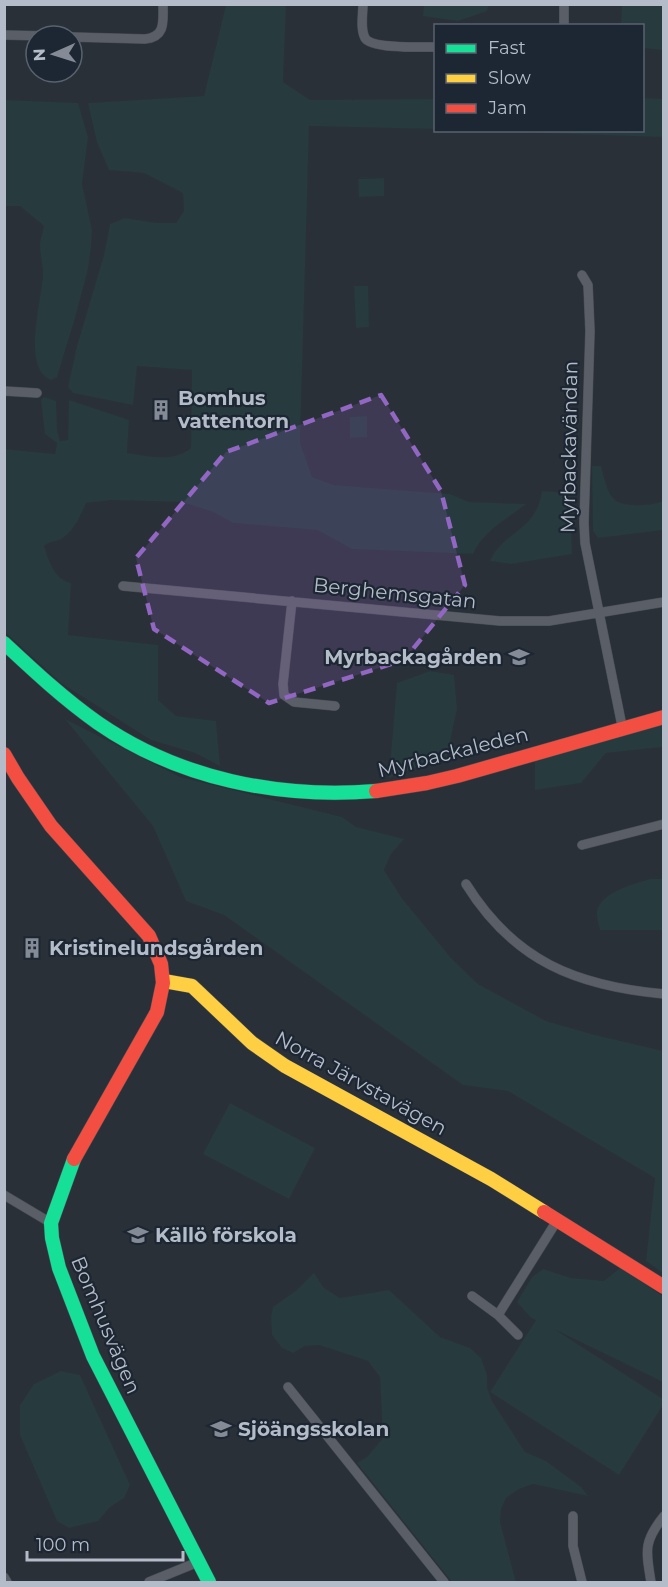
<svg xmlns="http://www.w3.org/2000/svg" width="668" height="1587" font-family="Montserrat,sans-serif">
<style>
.green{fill:#273a3e}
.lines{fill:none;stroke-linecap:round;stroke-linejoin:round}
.street-casing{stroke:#484c53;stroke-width:10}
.fast-casing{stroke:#484c53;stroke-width:15}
.slow-casing{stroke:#484c53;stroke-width:15}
.jam-casing{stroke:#484c53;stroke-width:15}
.street{stroke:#5a5e66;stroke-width:9}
.fast{stroke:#16e098;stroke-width:14}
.slow{stroke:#ffcf43;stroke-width:14}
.jam{stroke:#f24e42;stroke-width:14}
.marked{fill:#9266c3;fill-opacity:0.2;stroke:#9266c3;stroke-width:4.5;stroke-dasharray:12 8;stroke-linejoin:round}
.labels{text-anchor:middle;stroke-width:4.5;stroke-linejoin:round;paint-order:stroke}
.poi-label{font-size:20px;font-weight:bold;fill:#b4bcc9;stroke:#1d2633;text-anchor:start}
.street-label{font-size:20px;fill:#b4bcc9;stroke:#1d2633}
</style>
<rect width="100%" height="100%" fill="#2a3038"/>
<path class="green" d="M226,5H286L283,82L310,100L435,99V129L309,126L300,442L312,477L334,485L450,494L469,502L526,504C506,520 484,530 473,554L352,549L317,530L233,523L213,512L182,502L111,500L86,503C81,515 73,533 61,539C55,542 49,541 44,546C49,561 54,579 71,583L68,635L158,645V700L176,716L216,721L220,766L195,753L151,740L61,683L5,632L4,449L55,454L57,443L45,434L41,400L44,397L56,401L57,430L60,441L68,440L69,400L129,420L127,453C149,456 173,463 191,448L192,370L137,366L133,405L73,393L68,387L77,346L104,255L110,224L125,218L157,223H176L184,211L183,193L144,173L109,170L97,142L88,103L204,96Z
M424,5V4L489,5L487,11L458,21L423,16Z
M622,5H663V50L643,48L642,26L621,25Z
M643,98L663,99V137L480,131L642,130Z
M5,100L78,103L88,137L82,184L92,230L91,247L88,269L75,318L57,377L51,380C21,369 42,299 43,274C43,264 40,255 40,245C40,239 43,232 44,226L20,206H5Z
M384,178V196L359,197L358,179Z
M354,286H368L369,327L356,328Z
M367,416V437L350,438V417Z
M592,466H601C604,476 606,490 613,498C620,508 653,506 663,501V530L598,538L593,531Z
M542,491L570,493L572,554L511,564L490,561C504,530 536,532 542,491Z
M430,671L454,675L457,709L447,755L429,759L415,768L389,778L397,683Z
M65,719L180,777L342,817L356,827L404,839L391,854L384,870L401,897L451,958L478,984L546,1021L595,1035L663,1051V1273L646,1261L655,1178L508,1091L463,1085L224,915L186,901L153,826Z
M663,724V747L606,753L581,783L535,790V761L558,749Z
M650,879H663V930H600C599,924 596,918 597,911C601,892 634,884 650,879Z
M230,1103L315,1148L289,1199L203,1154Z
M620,1268L663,1296V1382L554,1329L663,1399V1405L619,1475L490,1392L536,1320L530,1317L517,1302L532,1277L543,1269L571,1278L604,1281Z
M314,1273L324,1288L340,1298L389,1290L440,1337L470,1348L481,1358L487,1375V1387L492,1401L525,1452L546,1461L581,1487L588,1496L533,1484L519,1489L506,1498L501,1509L500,1522L516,1582H452L357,1463L367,1457L383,1438L380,1377L368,1361L319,1345L305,1346L293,1353L282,1348L272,1335L271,1317L273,1307L297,1290Z
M61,1371L80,1375L130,1485L124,1498L110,1507L98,1521L69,1528L57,1521L20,1435V1405L34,1384Z"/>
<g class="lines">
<g class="street-casing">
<path id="street" d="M363,4C363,14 360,29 365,38C371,49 422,47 436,47
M564,26V4
M4,35L49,36
M72,37L145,39C166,37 163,21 163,4
M582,275L588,285L590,331L584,523L585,543L622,726
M4,391L37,393
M123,586L500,621H549L664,602
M292,601L283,684L284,695L294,702L335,706
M582,845L664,824
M466,884C514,961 576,986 664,994
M4,1195L51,1223
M472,1296L498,1315L558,1219
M498,1315L518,1335
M288,1387L444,1582
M573,1516V1546L582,1582
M4,1577L7,1582
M149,1582L198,1562
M651,1582C646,1551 643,1542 664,1516"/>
</g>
<g class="fast-casing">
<path id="fast" d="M4,643C34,671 64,699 98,723C179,779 279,799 376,791
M74,1159L51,1223L52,1238L59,1268L93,1356L209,1582"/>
</g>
<g class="slow-casing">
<path id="slow" d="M164,981L192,986L252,1043L285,1066L491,1179L544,1212"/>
</g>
<g class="jam-casing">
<path id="jam" d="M4,754L18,778L51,826L149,936L161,964L163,983L157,1012L74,1159
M376,791L427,783L457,776L664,717
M544,1212L664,1287"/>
</g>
<use href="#street" class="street"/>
<use href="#fast" class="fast"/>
<use href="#slow" class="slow"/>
<use href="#jam" class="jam"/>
</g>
<path class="marked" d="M381,395L441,491L465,585L404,660L269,703L154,629L136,558L226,452Z"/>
<defs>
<g id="building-bare" transform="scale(1.62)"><path d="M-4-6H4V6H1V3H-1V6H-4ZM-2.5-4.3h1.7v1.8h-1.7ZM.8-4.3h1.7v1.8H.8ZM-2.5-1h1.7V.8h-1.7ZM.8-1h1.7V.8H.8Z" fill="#848b96" stroke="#1d2633" stroke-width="2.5" paint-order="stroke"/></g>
<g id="school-bare" transform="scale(1.62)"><path d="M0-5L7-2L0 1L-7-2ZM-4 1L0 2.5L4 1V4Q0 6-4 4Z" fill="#848b96" stroke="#1d2633" stroke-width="2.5" paint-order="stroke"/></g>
</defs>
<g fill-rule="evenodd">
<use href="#building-bare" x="161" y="410"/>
<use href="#school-bare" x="519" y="657"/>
<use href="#building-bare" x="32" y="948"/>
<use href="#school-bare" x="138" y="1235"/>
<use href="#school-bare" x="221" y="1429"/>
</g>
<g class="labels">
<g class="poi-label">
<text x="178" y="405">Bomhus<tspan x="178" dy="23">vattentorn</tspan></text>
<text x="502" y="664" text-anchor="end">Myrbackagården</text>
<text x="49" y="955">Kristinelundsgården</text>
<text x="155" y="1242">Källö förskola</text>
<text x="238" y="1436">Sjöängsskolan</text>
</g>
<g class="street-label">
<text transform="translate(569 447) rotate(-89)" y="7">Myrbackavändan</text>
<text transform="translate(395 593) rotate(6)" y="7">Berghemsgatan</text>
<text transform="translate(453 752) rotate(-14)" y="7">Myrbackaleden</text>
<text transform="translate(361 1083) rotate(29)" y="7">Norra Järvstavägen</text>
<text transform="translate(106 1325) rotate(67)" y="7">Bomhusvägen</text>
</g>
</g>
<rect width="668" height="1587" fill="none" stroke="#b4bcc9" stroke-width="12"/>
<rect x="434" y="24" width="210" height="108" fill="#1d2633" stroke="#59626f" stroke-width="1.5"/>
<rect x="446" y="44" width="30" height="9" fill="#16e098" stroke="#59626f" stroke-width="1.5"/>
<text x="488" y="54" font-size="18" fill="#b4bcc9">Fast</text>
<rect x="446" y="74" width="30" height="9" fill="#ffcf43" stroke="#59626f" stroke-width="1.5"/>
<text x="488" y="84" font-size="18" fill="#b4bcc9">Slow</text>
<rect x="446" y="104" width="30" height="9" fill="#f24e42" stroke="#59626f" stroke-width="1.5"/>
<text x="488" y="114" font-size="18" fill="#b4bcc9">Jam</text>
<g transform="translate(54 54) rotate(267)"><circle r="28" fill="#1d2633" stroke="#59626f" stroke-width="1.5"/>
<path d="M0-4.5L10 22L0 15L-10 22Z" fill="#848b96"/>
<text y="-9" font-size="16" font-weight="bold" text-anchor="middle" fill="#b4bcc9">N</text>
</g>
<path d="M27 1551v9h156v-9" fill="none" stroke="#b4bcc9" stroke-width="3"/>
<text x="36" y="1551" font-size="18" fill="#b4bcc9" stroke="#1d2633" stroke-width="4.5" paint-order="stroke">100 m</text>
</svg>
